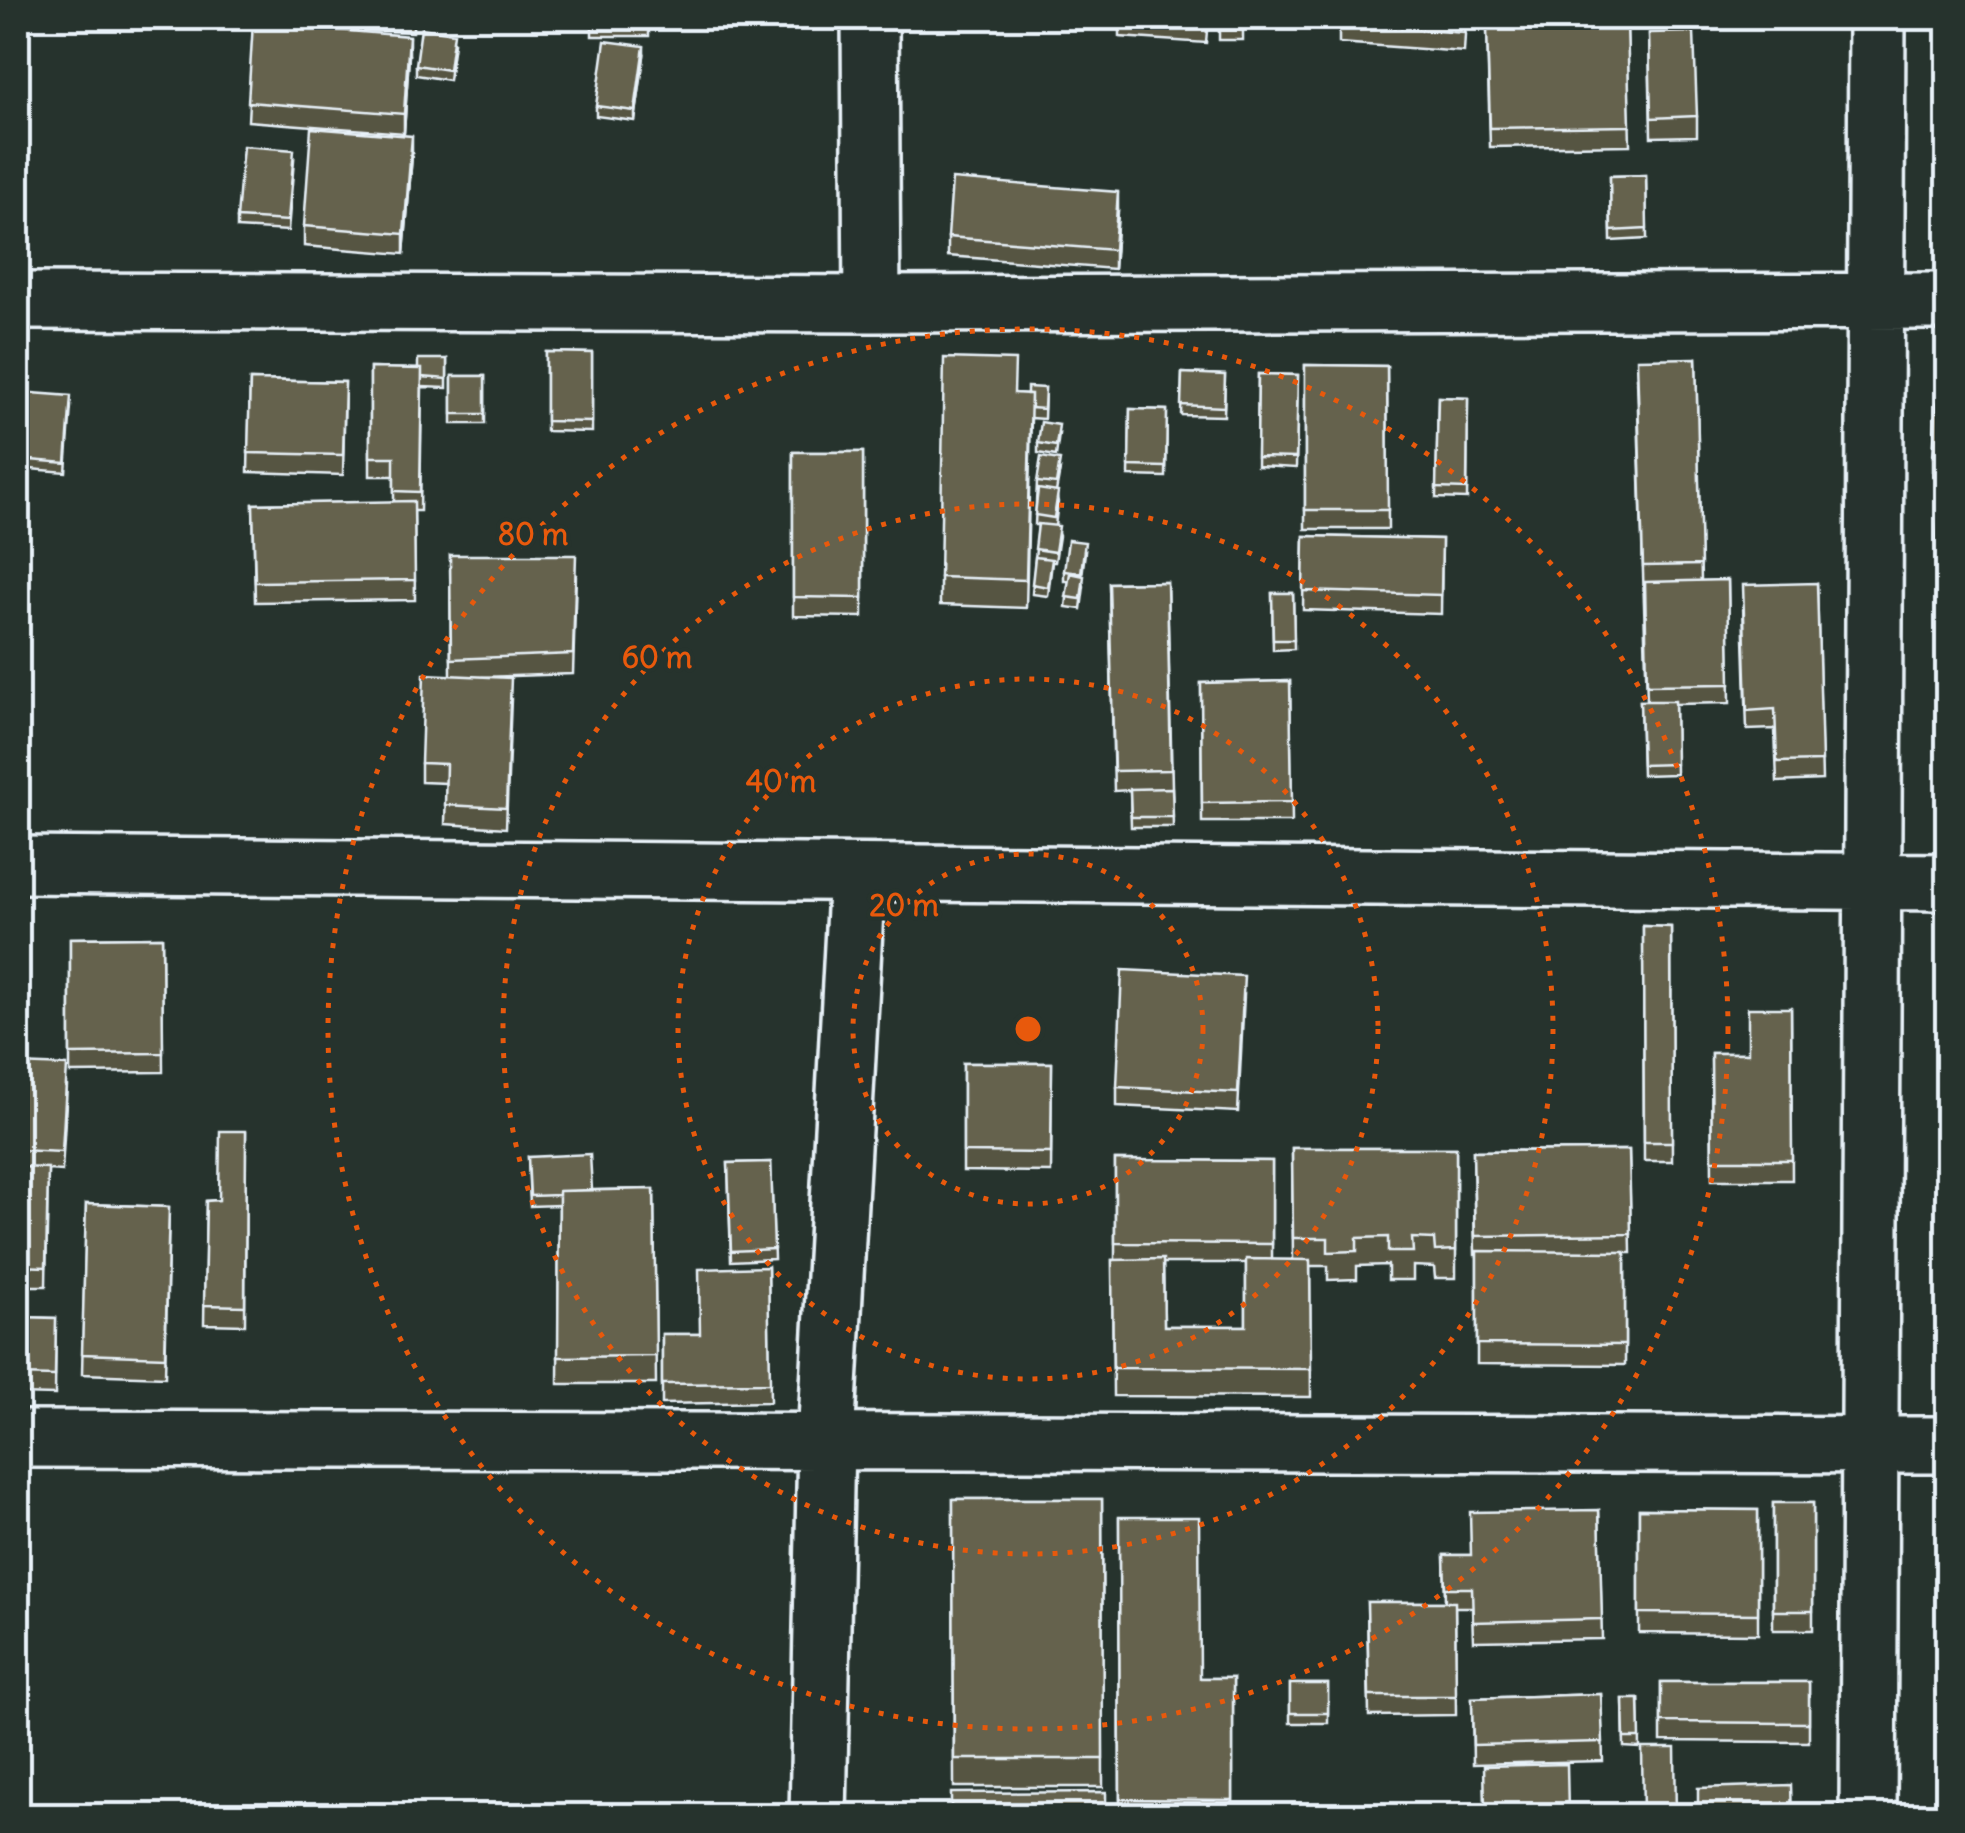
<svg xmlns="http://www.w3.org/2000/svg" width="1965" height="1833" font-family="Delius,sans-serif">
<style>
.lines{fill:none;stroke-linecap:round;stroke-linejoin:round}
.minor-casing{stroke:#e8f1f8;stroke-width:62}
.minor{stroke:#26332d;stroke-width:55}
.wall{fill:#575443;stroke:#e8f1f8;stroke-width:2.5;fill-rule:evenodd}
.shaded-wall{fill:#474537;stroke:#e8f1f8;stroke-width:2.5}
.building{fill:#65624e;stroke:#e8f1f8;stroke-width:2.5}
.ring{fill:none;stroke:#e8590c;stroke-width:5;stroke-dasharray:5 10}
.centre{fill:#e8590c;stroke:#26332d;stroke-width:5}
.ring-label{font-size:30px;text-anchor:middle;font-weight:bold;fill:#e8590c;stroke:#26332d;stroke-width:8;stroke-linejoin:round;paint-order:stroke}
</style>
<rect width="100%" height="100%" fill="#26332d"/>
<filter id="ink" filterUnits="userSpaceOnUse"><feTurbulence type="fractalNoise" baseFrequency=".01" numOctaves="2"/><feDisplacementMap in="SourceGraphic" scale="20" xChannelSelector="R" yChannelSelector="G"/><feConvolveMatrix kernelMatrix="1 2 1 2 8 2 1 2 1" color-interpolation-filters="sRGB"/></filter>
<g filter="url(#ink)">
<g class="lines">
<g class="minor-casing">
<path id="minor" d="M870,18L872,304
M18,301L872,304L1948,301
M18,865L1948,882
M18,1439L1948,1445
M818,1816L826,1441L857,873
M1868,1816L1877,18"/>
</g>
<use href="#minor" class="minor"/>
</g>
<path class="wall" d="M252,18H413V32L318,28L409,55L404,133L248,121L253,26H252Z
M592,18H649V36H592Z
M1120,18H1208L1206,43L1120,37Z
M1219,18H1243V40H1219Z
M1339,18H1466L1464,52L1339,43Z
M1627,24L1630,145L1490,147L1487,28Z
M1649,33L1697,116V136L1651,137Z
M454,43L449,80L416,75V65Z
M644,56L635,121L596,116V106Z
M412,155L404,254L304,246V226Z
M294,160L288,231L237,228V218Z
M1646,175L1647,239L1611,241L1610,176Z
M1118,211L1114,269L948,256V237Z
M546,352L592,353V432L546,431Z
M1696,358L1701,581L1728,580L1730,703L1675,704L1676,774L1642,775L1640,701H1647L1637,378Z
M447,359V388L422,387L420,511H414L415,600L255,602L253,504L394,502V476H370V368L418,369Z
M1948,360V477H1933V457Z
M1305,365L1387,366L1388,529H1305Z
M1182,373L1225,375L1224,416L1181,415Z
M1258,374L1298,375L1296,468L1257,466Z
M452,376H485V424H452Z
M250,380L345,382L343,475L248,472Z
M1045,388L1044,419L1031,418L1026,608L940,605V577L1015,393L1027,394Z
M1438,397L1468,398L1467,499L1436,498Z
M71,406L66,472L18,468V421Z
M1130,409L1167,410L1166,477L1129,476Z
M1059,434L1056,456L1038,453V443Z
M793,452H863V617L793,616Z
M1060,470L1056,492L1058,502L1055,526L1059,536L1055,562H1052L1048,596L1032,594L1038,525H1035L1037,482Z
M1948,505V567L1936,566V556Z
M1304,536L1442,539L1441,614L1303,610Z
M1085,552L1082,576L1084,586L1081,609L1066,607L1069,581H1064V571Z
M450,555L576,574L573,674L485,677L511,698L506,828L445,824L446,783L421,782V763L451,675Z
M1167,582L1173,827H1131L1130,790L1114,791L1109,583Z
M1817,583L1822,780L1777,782L1775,729L1747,730L1743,605Z
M1272,593H1293L1294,649L1273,650Z
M1290,681L1292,822H1202L1201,683Z
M1643,926L1671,927L1672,1161H1644Z
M162,937L163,1072L70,1073V938Z
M1244,995L1238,1112L1117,1106V1087Z
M1791,1008L1792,1180H1712L1711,1053H1748Z
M963,1063H1052L1051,1172L963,1171Z
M18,1064L67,1086L62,1171L48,1170L46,1286H18Z
M1938,1116H1948V1182H1938Z
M246,1131L245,1325L204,1324L206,1201L219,1200Z
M1292,1148H1456V1278H1435L1434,1267L1413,1266V1280H1388V1265L1357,1266V1279L1328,1280V1266H1310L1311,1397L1113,1396L1112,1260H1115V1160L1272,1161V1260H1293ZM1163,1263H1246V1326H1164Z
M1629,1150L1631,1253H1625V1365L1477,1364V1255H1475L1473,1151Z
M528,1157L592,1190L654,1189L656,1384H558L559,1205L530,1206Z
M771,1162L774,1259L731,1261L728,1163Z
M86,1204L169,1207L165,1377L82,1374Z
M768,1267L770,1402L662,1404V1334H700Z
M18,1317L56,1318L55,1395L18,1394Z
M953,1499H1102L1103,1787H954Z
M1773,1503H1813V1630H1773Z
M1639,1509L1758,1510V1634L1639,1633Z
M1599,1510L1602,1639L1473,1641L1472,1607H1455L1456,1715L1369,1716L1367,1602H1445L1444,1555H1471Z
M1944,1516H1948V1689H1943Z
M1119,1517L1200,1678H1233V1816H1120Z
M1661,1682H1809V1742L1661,1741Z
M1290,1684H1328V1723H1290Z
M1601,1694L1603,1761L1473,1764L1472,1698Z
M1623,1699H1639L1640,1748L1624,1747Z"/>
<path class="shaded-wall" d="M409,36V55L404,133V114Z
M644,46V56L635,121V111Z
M412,136V155L404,254V234Z
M1118,192V211L1114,269V250Z"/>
<path class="building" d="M1123,18H1207L1206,24Z
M1219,18H1243V30H1219Z
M1339,18H1465L1464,33L1339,24Z
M253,23L409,36L404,114L248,102Z
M1627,24L1630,126L1490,128L1487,28Z
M421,28L454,33L449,70L416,65Z
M1694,32L1697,116L1651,118L1649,33Z
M605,41L644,46L635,111L596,106Z
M311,128L412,136L404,234L304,226Z
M243,146L294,150L288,221L237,218Z
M1646,175L1647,229L1611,231L1610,176Z
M952,179L1118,192L1114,250L948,237Z
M546,352L592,353V422L546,421Z
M944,358L1015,360L1014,393L1031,394L1026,580L940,577Z
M1696,358L1701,565L1643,566L1637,359Z
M418,359H447V379L422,377V369H418Z
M1939,360H1948V458L1933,457Z
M1305,365L1387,366L1388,510H1305Z
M370,368L422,369L420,492L394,491V457H370Z
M1182,373L1225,375L1224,407L1181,405Z
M1258,374L1298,375L1296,458L1257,457Z
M452,376H485V414H452Z
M250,380L345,382L343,455L248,453Z
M1027,387L1045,388L1044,409L1031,408V394H1027Z
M19,392L71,396L66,463L18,459Z
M1438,397L1468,398L1467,489L1436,488Z
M1130,409L1167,410L1166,467L1129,466Z
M1041,422L1059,425L1056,446L1038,443Z
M793,452H863V598L793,597Z
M1041,457L1060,460L1056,484L1037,482Z
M1038,489L1058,492L1054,518L1035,515Z
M414,501L415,580L255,582L253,504Z
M1939,505H1948V557L1936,556Z
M1038,524L1059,526L1055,552L1035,549Z
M1304,536L1442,539L1441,595L1303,591Z
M1068,540L1085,542L1081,573L1064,571Z
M450,555H576L573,654L451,659Z
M1035,557L1052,559L1048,587L1032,584Z
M1070,573L1084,576L1081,599L1066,597Z
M1728,580L1730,684L1647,685L1645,582Z
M1167,582L1171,770L1114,771L1109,583Z
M1817,583L1822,761L1777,762L1775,709L1747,711L1743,585Z
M1272,593H1293L1294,640H1273Z
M424,674L511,678L506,808L445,805L446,764L421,763Z
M1290,681L1292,802L1202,803L1201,683Z
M1640,701H1675L1676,764L1642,765Z
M1172,788L1173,817H1131L1130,789Z
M1643,926L1671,927L1672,1142H1644Z
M162,937L163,1053L70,1054V938Z
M1122,970L1244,976L1238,1093L1117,1087Z
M1748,1008H1791L1792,1160H1712L1711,1053H1748Z
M963,1063H1052L1051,1153L963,1152Z
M18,1064L67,1066L62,1152L18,1150Z
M1938,1116H1948V1163H1938Z
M220,1131H246L245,1306L204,1305L206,1201L219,1200Z
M1292,1148H1456V1250L1435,1251L1434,1239L1412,1238L1413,1252H1388V1237L1357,1238V1251L1328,1252V1238H1293Z
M1629,1150L1631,1234L1475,1236L1473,1151Z
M590,1154L592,1190L559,1191V1195L530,1196L528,1157Z
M1115,1160L1272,1161V1244L1115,1243Z
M771,1162L774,1249L731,1251L728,1163Z
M18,1167L48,1168L46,1267L18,1266Z
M654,1189L656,1356L558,1357L559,1191Z
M86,1204L169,1207L165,1357L82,1354Z
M1477,1251L1625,1252V1345L1477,1344Z
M1163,1259L1164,1326H1246V1259L1310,1260L1311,1369L1113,1368L1112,1260Z
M768,1267L770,1383L662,1384V1334H700L699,1269Z
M18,1317L56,1318L55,1376L18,1375Z
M953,1499H1102L1103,1759H954Z
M1773,1503H1813V1611H1773Z
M1639,1509L1758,1510V1614L1639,1613Z
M1599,1510L1602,1619L1473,1622L1472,1588H1445L1444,1555H1471L1470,1512Z
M1944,1516H1948V1670H1943Z
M1119,1517H1199L1200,1678H1233V1800L1120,1799Z
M1367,1602H1455L1456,1696H1369Z
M1661,1682H1809V1723L1661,1722Z
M1290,1684H1328V1713H1290Z
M1601,1694L1603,1742L1473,1745L1472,1698Z
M1623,1699H1639L1640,1738H1624Z
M1642,1748H1675L1676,1816H1643Z
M1567,1764L1568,1813L1585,1812V1816H1451V1809L1485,1808L1484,1766Z
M1791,1785L1792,1816H1698V1788Z
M1106,1792V1816H951V1793Z"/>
</g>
<g class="ring">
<circle cx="1028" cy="1029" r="175"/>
<circle cx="1028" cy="1029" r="350"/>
<circle cx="1028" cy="1029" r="525"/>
<circle cx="1028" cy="1029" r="700"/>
</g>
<circle cx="1028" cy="1029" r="15" class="centre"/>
<g class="ring-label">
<text x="533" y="545">80 m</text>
<text x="657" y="668">60 m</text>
<text x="781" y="792">40 m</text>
<text x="904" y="916">20 m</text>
</g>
<rect width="1965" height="1833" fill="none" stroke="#26332d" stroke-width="60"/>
<rect x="30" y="30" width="1905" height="1773" fill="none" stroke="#e8f1f8" stroke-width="4" filter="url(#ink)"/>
</svg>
